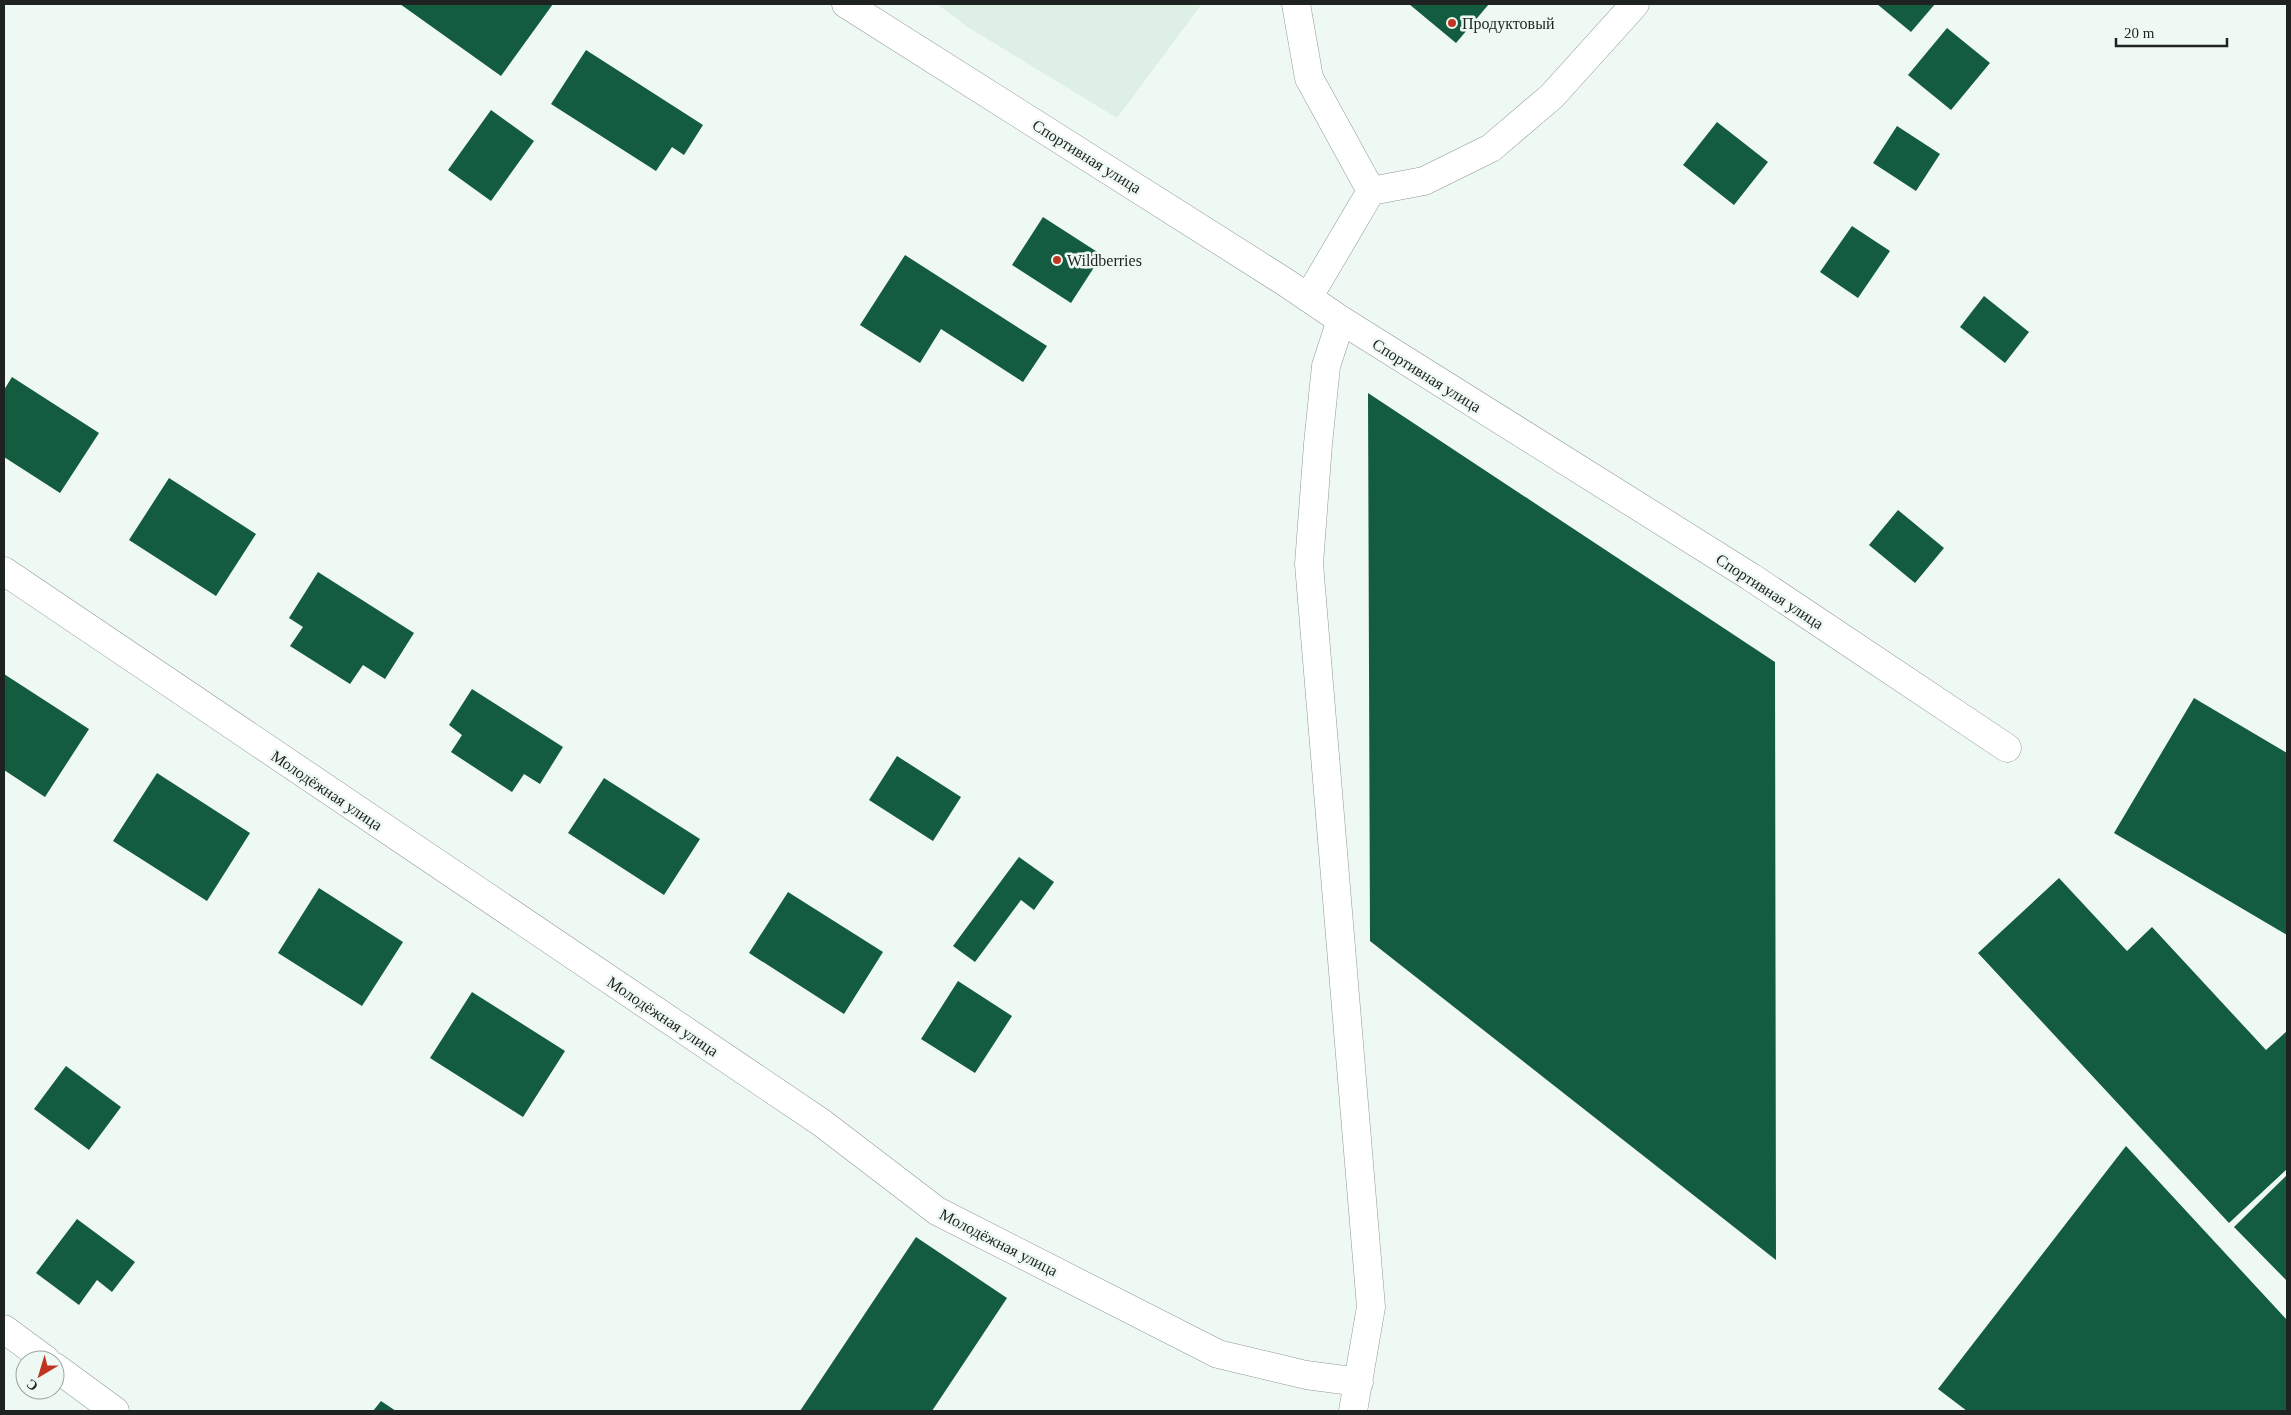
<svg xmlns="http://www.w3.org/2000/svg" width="2291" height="1415" font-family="'Times New Roman',serif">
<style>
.built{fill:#def0e5}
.building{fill:#145c3f}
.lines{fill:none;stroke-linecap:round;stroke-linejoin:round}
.minor-casing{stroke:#909994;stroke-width:29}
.minor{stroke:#fff;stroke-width:28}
.poi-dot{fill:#c03422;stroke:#eff9f3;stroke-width:2}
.labels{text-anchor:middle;stroke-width:5;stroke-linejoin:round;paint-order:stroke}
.poi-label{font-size:16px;fill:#1e2220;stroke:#eff9f3;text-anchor:start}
.street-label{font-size:16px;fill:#1e2220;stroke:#eff9f3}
</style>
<rect width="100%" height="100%" fill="#eff9f3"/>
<path class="built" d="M937,4H936H1202L1117,118L969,28Z"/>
<path class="building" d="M400,4H553L501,76Z
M1409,4H1489L1456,43Z
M1877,4H1935L1911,32Z
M1947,28L1990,63L1951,110L1908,75Z
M586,50L703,125L684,155L672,147L656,171L551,104Z
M491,110L534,141L491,201L448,170Z
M1717,122L1768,162L1734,205L1683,165Z
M1897,126L1940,154L1916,191L1873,163Z
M1043,217L1102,255L1071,303L1012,265Z
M1852,226L1890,251L1858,298L1820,272Z
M905,255L1047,346L1023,382L941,329L920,363L860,325Z
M1984,296L2029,332L2005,363L1960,327Z
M12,377L99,433L60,493L4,457V390Z
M1368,393L1775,662L1776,1260L1370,941Z
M169,478L256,534L216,596L129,540Z
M1898,510L1944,548L1915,583L1869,545Z
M318,572L414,633L385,679L363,665L350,684L290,646L303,627L289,618Z
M4,674L89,729L45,797L4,770Z
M472,689L563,747L540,784L524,774L512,792L451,752L462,735L449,725Z
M2194,698L2287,753V935L2114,833Z
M897,756L961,797L933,841L869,800Z
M157,773L250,833L207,901L113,841Z
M604,778L700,839L664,895L568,833Z
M1019,857L1054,882L1034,910L1021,900L975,962L953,946Z
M2059,878L2127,951L2152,927L2266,1050L2287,1031V1169L2229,1223L1978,953Z
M319,888L403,942L362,1006L278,953Z
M788,892L883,952L844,1014L749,953Z
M958,981L1012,1016L975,1073L921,1039Z
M472,992L565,1051L523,1117L430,1058Z
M66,1066L121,1107L89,1150L34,1109Z
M2126,1146L2287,1320V1411H1967L1938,1389Z
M2287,1175V1281L2234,1227Z
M77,1219L135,1262L112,1292L97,1280L79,1305L36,1273Z
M916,1237L1007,1298L932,1411H800Z
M381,1401L396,1411H373Z"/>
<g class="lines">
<g class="minor-casing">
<path id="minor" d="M846,4L1285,282L1341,320L1751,577L2007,748
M1296,4L1309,78L1371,191
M1308,298L1371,191L1424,181L1491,148L1552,96L1635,4
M1341,320L1326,366L1318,444L1309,564L1371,1307L1353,1411
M4,571L822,1123L937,1211L1218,1354L1306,1375L1359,1382
M4,1329L46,1360
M55,1367L115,1411"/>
</g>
<use href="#minor" class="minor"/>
</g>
<g class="poi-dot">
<circle cx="1452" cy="23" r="5"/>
<circle cx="1057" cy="260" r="5"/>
</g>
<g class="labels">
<g class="poi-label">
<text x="1462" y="29">Продуктовый</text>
<text x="1067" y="266">Wildberries</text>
</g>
<g class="street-label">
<text transform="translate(1087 156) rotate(32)" y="6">Спортивная улица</text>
<text transform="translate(1427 375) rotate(32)" y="6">Спортивная улица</text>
<text transform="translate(1770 591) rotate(33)" y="6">Спортивная улица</text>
<text transform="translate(327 790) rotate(34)" y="6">Молодёжная улица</text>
<text transform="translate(663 1016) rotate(34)" y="6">Молодёжная улица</text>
<text transform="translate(999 1242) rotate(27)" y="6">Молодёжная улица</text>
</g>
</g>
<rect width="2291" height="1415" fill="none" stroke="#1e2220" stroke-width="10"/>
<g transform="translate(40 1375) rotate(218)"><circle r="24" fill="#eff9f3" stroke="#9ba39f"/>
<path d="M0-4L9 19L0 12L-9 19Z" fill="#c03422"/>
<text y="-8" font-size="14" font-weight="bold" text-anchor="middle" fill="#1e2220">С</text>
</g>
<path d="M2116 38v8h111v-8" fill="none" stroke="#1e2220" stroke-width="2.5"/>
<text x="2124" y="38" font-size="15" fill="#1e2220" stroke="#eff9f3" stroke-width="4" paint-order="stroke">20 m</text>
</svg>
